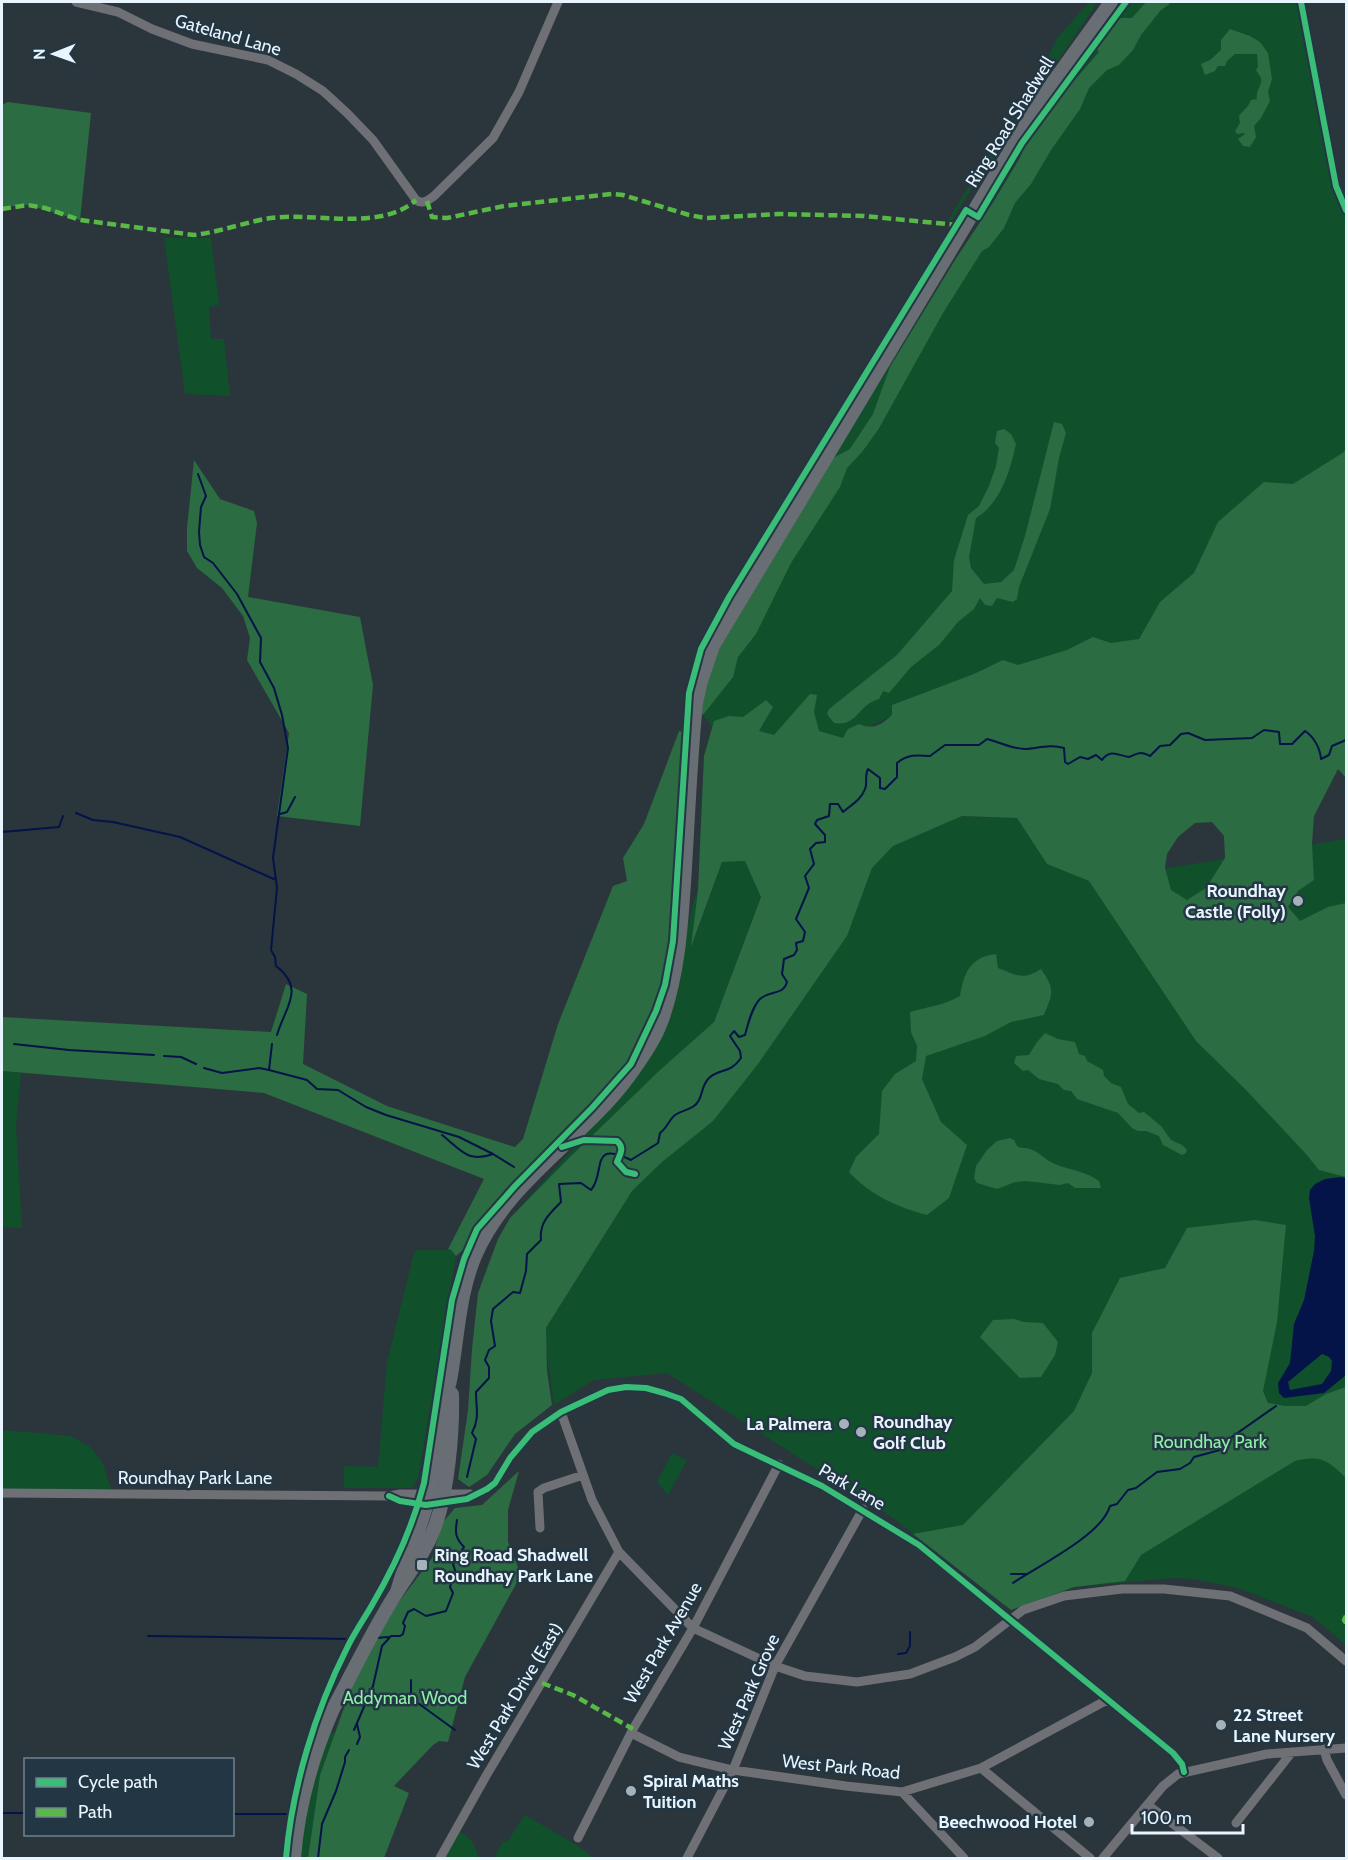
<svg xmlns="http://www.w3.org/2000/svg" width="1348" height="1860" font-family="Cabin,sans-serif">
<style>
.green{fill:#10512c}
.forest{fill:#2b6c42;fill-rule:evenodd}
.water{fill:#041448;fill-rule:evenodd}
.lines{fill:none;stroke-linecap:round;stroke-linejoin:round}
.stream{stroke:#041448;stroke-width:2}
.minor{stroke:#6e7075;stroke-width:9}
.highway{stroke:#686e74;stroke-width:14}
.quiet{stroke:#58b947;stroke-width:4.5;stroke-dasharray:9 4.5;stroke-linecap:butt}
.cycleway-casing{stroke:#233644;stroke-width:10}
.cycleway{stroke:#3abd76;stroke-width:6}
.poi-dot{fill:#a6b2ba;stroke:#233644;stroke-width:2}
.labels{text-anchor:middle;stroke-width:5;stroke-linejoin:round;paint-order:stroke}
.street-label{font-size:18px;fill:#e9f5fe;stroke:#233644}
.poi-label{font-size:18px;font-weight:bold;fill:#e9f5fe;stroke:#233644;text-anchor:start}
.park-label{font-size:18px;fill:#8ef0a7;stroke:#233644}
</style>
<rect width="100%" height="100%" fill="#2b353c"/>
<path class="green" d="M1089,2H1098L1031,100L987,170L981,174L952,220H948L1042,68L1058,37Z
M1129,2H1299L1334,187L1346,215V665L1160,602L1139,639L975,679L843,738L747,744L712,727L701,712L833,458L955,260L985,215L986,205L1025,143Z
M164,238H211L219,305L209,307L211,339H224L230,396L185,394Z
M962,816L1017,818L1047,864L1089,881L1345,839L1346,831V1645L1313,1617L1238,1588L1194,1579L1174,1578L1074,1587L1011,1610L893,1518L667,1373L594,1380L554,1405L545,1341L546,1329L632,1191L758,1064L847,936L872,868L892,846Z
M745,861L761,896L714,1022L660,1070L510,1218C535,1191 559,1164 584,1137C620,1098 658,1058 674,1006C686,968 683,926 698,890L693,943L722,862Z
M2,1071L21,1073L16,1125L22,1228L2,1227Z
M417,1250H451L456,1256L418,1478L412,1488H344V1466L378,1467L387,1363L413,1256Z
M2,1430L71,1436L89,1446L102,1461L111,1489L2,1490Z
M672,1453L687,1460L668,1495L657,1482Z
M329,1731L335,1733L320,1775L308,1858H299L312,1786Z
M525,1815L578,1846L594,1858H494L503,1841L507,1842Z
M455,1829C470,1837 475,1842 478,1858H440Z"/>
<path class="forest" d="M1146,2H1172L1160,11L1141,35L1133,50L1119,65L1107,70L1089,88L1080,109L1051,150L1031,184L1015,203L1004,228L989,247L982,251L943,313L878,430L862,452L847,468L840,487L791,563L756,634L738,657L733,677L703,715L701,712L707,680L719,649L833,458L850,449L873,414L890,367L955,260L994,201L1020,158L1025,143L1054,102L1080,74L1099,52L1095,46L1116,18H1132Z
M1230,29L1250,36L1260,42L1268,53L1272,79L1268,92L1270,101L1261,118L1254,126L1256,137L1250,147L1243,146L1238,139L1245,134L1243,133L1237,134L1235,131L1240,123L1239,116C1243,110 1248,108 1251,100L1257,99C1255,91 1263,84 1261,78C1260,75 1257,73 1256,70L1258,67L1257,54H1235L1227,61L1225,66H1218L1215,71L1205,75L1201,64L1210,60L1221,50V40Z
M8,102L91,113L80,220L28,205L2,207V105Z
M1054,422L1062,424L1066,433L1059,458L1050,509L1019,587L1017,599L1013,602L997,598L992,606L985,605L980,598L974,609L958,622L939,645L911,667L889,693L883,691L879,699C857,705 858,727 834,723L827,714L829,709L897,655L952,591L954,560L968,515L979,506L989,486L996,466L999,448L995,443L997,431L1004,429L1011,434L1016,444C1010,471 1001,503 976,518L969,557L971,568L984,584L1001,582L1014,570L1025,536Z
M1346,448V778L1338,769L1314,816L1312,844L1314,880L1298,891L1288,907L1300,921L1328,907L1346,903V1177L1319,1170L1306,1154L1246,1090L1196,1041L1089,881L1047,864L1017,818L962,816L893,846L872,868L847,936L758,1064L713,1121L662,1162L632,1191L546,1328L547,1371L552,1405L515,1434L487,1475L469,1487L458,1479L468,1410L472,1349L478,1293L498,1239L510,1218L566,1161L660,1070L714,1022L761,897L745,861L722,862L691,947L698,890L704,756L714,721L729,716L743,717L766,700L773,707L759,731L774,735L810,694L817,695L814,712L819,731L843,738L848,729L859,724C874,730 881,725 892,715V705L974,674L1003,660L1018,665L1067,650L1093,637L1111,643L1139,639L1160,602L1194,573L1218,522L1264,482L1293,484L1344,452ZM1212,822L1224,836L1225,858L1206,888L1187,900L1171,890L1165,868L1167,854L1178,837L1195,823Z
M194,460L220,499L254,511L257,523L248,597L360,617L373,685L360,826L277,816L289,733L247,660L250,638L243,616L222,588L197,568L187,551V528Z
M679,731L684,732L671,959L656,1011L631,1064L592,1109L475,1227L464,1249L456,1256L451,1250L448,1249L484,1179L264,1093L2,1071V1017L271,1032L286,984L307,994L303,1064L387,1106L515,1147L523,1139L558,1024L613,886L627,881L623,858L644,824Z
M996,954L998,968C1017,975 1022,981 1041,969C1055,989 1053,993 1044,1015L1011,1022L985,1036L926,1056L922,1079L941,1122L967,1145L949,1198L927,1215C897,1207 870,1195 849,1172L856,1157L879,1134L882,1091L895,1074L916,1061L917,1046L911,1032L910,1012C927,1007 945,1005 960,996C964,973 970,957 996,954Z
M1045,1033L1058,1039L1075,1042L1079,1054L1085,1056L1087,1061L1103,1070L1104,1076L1111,1083L1121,1087L1128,1104L1139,1113L1144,1112L1161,1126L1171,1140L1182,1145L1187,1150L1186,1153L1182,1155L1163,1145L1159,1136L1146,1131H1138L1132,1128L1118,1113L1077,1099L1071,1091L1064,1090L1058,1084L1039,1079L1028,1070L1023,1071L1014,1063L1016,1056L1029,1055L1037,1042Z
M1010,1138L1014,1140L1017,1146C1022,1149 1024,1147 1030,1149C1040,1152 1046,1161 1055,1164C1071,1171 1084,1170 1099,1181L1101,1188H1075L1068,1183L1060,1185L1026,1181L1015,1182L997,1189L977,1183L974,1178L976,1166L987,1150L997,1141Z
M1255,1220L1286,1225L1277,1322L1263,1391L1268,1403L1285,1406H1306L1326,1394L1346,1387V1478C1327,1460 1322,1455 1295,1461L1141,1555L1125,1581L1074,1587L1011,1610L913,1534L963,1525L1074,1411L1092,1373V1333L1120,1278L1165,1268L1187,1228Z
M1014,1319L1024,1322L1043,1323L1058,1342L1055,1355L1041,1377L1020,1378L980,1337L993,1320Z
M519,1471L508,1510V1542L521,1575L465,1677L448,1742L439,1741L433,1745L394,1786L409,1793L384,1858H308L320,1775L350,1691L386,1619L432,1558L442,1523L455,1508L482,1505Z"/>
<path class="water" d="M1341,1177L1346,1178V1375L1324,1393L1284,1398L1279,1393L1278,1383L1290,1363L1294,1324L1304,1300L1314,1251L1315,1236L1309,1198L1310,1190L1315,1184L1325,1179ZM1322,1354L1329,1357L1332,1361L1331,1371L1322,1384L1290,1390L1288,1382Z"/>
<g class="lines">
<path class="stream" d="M198,474L206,496L201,507L199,532L200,545L204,557L213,563L237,594L261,638L260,662L274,688L282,715L288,748L273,858L277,888L271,950L275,957L276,966C306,989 285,1007 277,1035
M76,813L93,820L113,822L180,837L276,880
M280,814L287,812L295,797
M2,832L59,827L63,816
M14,1044L69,1050L154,1055
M164,1056L181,1057L196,1064
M204,1068L222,1073L259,1068L269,1070L307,1080L317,1089L338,1090L366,1107L386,1115L459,1137L493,1154L514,1167
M269,1070L272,1044
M442,1135C461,1150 467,1163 493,1154
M467,1477L476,1439L472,1433C480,1417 476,1409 476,1392L489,1378V1367L485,1360L489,1350L495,1346L491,1321L493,1309L513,1292L520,1293L526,1271L527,1254L541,1240C539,1223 549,1214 561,1202L559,1184L581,1183L591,1190C606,1173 589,1139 631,1160C640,1154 649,1149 658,1143L660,1133C667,1128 669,1120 675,1115C684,1109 694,1110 699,1100C703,1092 702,1085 709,1078C720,1068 730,1074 741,1058L740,1051L730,1036L734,1031L739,1037L745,1035C748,1024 752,1007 760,999C770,990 783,996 787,982L782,974L784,959L794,955L797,950L796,943L803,941L805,932L796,919L809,888L805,876L814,864L810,849L816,843L825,842V835L815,824L817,820L829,816L830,804H838L843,812C851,805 861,800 865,789C868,783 864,776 868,769L880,778V788L885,789L897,777V763C908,754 917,755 930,756L945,745H979L987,739C1000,742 1012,749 1025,749C1039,748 1050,744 1064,748L1065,762L1068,764L1080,757L1088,759L1096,755L1102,760C1111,748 1119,756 1129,757C1139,753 1140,751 1150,756L1160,746L1170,745L1181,734L1188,733L1205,740L1252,738L1264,730L1279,732L1280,744H1292L1305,731C1314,737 1320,748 1321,759L1329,755L1332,746L1346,740
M1011,1574H1026
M1013,1583C1038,1566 1102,1535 1110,1506L1117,1504L1128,1490L1136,1488L1157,1472L1180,1469L1190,1463L1194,1457L1220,1450L1229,1439L1276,1406
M148,1636L350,1639
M376,1638L388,1637
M898,1654L906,1653L910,1646V1632
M411,1680V1698L455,1730
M357,1724L360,1737L357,1744
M354,1730L373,1686L382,1646L391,1636H400L403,1634L405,1626L403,1623L408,1612L414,1609L426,1616L446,1611L453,1593L450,1587L455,1570L453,1564L464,1547C455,1538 455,1532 457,1520
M2,1813H26
M232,1814H287
M318,1858L322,1824L336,1791L345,1762V1757L349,1750"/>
<path class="minor" d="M76,2L118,12L152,29L192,44L268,60L296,74L323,91L347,113L373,140L416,200C423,205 428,200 434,196L493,138L519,92L558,2
M561,1412L592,1500L619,1552L693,1628L775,1666L805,1676L857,1682L910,1674L955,1657L975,1647L1023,1610L1064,1596L1122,1589H1164L1230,1596L1307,1628L1346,1661
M2,1493L389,1496L400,1494H470
M389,1496L400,1501L426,1505L467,1499L487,1489L495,1483L510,1458L532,1432L561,1412L608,1390L626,1387L646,1388L664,1393L681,1399L734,1444L822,1486L919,1545L1173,1753L1182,1764L1184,1772
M540,1528L538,1492L544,1488L583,1475
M631,1733L679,1757L733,1770L846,1786L902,1792L981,1768L1107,1700
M1324,1749L1327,1760L1346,1795
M981,1768L1090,1858
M902,1792L964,1858
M1148,1805L1218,1858
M1236,1823L1292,1752
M578,1838L633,1729L693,1628L779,1464
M440,1858L486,1776L619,1552
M687,1858L733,1770L775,1666L863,1509
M1103,1858L1163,1786L1178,1774L1267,1754L1346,1748"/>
<path class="highway" d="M397,1592C407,1555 426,1519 432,1480C436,1458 438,1435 442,1413C444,1400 449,1388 451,1375C458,1335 459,1294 475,1256C507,1181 582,1140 629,1076C642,1058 656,1038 663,1017C678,973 681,928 684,883C688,823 690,762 696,703L701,681L713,646L1025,126L1051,85L1111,2
M294,1858C298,1806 312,1757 333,1709C354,1670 373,1629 397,1592C410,1571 425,1553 434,1529C448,1493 453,1432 452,1394"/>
<path class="quiet" d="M427,201L432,217L447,218L504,206L612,194L623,195L689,215L705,218L779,214L864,216L957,225
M2,209L28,205L45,208L80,220L194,235C220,232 245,222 271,218C315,212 380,232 416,200
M1346,1616L1344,1620L1346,1623
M542,1683L573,1695L633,1729"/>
<g class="cycleway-casing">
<path id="cycleway" d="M1301,2L1336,186L1346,210
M562,1147L584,1140L617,1141C625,1148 620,1154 617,1162L626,1172L635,1174
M389,1496L400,1501L426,1505L467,1499L487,1489L495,1483L510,1458L532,1432L561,1412L608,1390L626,1387L646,1388L664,1393L681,1399L734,1444L822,1486L919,1545L1173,1753L1182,1764L1184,1772
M286,1858C292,1788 315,1711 347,1648C354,1633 364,1619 372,1605C395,1566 413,1526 424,1483L452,1300L464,1259L477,1229L515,1186L592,1108L631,1064L656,1011L665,985L673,941L689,693L701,649L729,597L966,210L978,217L1022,143L1126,2"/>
</g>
<use href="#cycleway" class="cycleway"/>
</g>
<g class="poi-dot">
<circle cx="1298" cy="901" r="6"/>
<circle cx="844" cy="1424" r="6"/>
<circle cx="861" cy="1432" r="6"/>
<rect x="416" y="1559" width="12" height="12" rx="3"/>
<circle cx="1221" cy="1725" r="6"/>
<circle cx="631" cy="1791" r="6"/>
<circle cx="1089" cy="1822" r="6"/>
</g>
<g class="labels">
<g class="street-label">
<text transform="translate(228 35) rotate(16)" y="6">Gateland Lane</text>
<text transform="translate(1010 122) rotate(-58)" y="6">Ring Road Shadwell</text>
<text x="195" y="1484">Roundhay Park Lane</text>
<text transform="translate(852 1487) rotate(30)" y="6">Park Lane</text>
<text transform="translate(663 1643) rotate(-60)" y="6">West Park Avenue</text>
<text transform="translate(749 1692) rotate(-66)" y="6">West Park Grove</text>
<text transform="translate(515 1696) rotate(-59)" y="6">West Park Drive (East)</text>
<text transform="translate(841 1767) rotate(6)" y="6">West Park Road</text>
</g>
<g class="poi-label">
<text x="1286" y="897" text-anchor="end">Roundhay<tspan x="1286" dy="21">Castle (Folly)</tspan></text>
<text x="873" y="1428">Roundhay<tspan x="873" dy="21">Golf Club</tspan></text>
<text x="832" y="1430" text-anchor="end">La Palmera</text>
<text x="434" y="1561">Ring Road Shadwell<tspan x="434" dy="21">Roundhay Park Lane</tspan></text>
<text x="1233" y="1721">22 Street<tspan x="1233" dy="21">Lane Nursery</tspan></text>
<text x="643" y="1787">Spiral Maths<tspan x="643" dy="21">Tuition</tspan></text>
<text x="1077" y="1828" text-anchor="end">Beechwood Hotel</text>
</g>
<g class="park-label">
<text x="1210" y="1448">Roundhay Park</text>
<text x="405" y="1704">Addyman Wood</text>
</g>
</g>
<rect width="1348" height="1860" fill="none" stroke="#e9f5fe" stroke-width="6"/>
<rect x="24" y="1758" width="210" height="78" fill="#233644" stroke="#72828e" stroke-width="1.5"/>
<rect x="36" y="1778" width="30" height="9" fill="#3abd76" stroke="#72828e" stroke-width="1.5"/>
<text x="78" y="1788" font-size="18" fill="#e9f5fe">Cycle path</text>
<rect x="36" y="1808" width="30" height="9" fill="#58b947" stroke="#72828e" stroke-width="1.5"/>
<text x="78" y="1818" font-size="18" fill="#e9f5fe">Path</text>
<g transform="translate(54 54) rotate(269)" stroke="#233644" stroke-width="4.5" paint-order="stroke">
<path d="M0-4.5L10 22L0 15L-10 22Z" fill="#e9f5fe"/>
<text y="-9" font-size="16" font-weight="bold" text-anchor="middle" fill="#e9f5fe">N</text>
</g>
<path d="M1132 1824v9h111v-9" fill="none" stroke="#e9f5fe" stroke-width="3"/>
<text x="1141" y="1824" font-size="18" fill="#e9f5fe" stroke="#233644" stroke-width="4.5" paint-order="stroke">100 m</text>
</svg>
